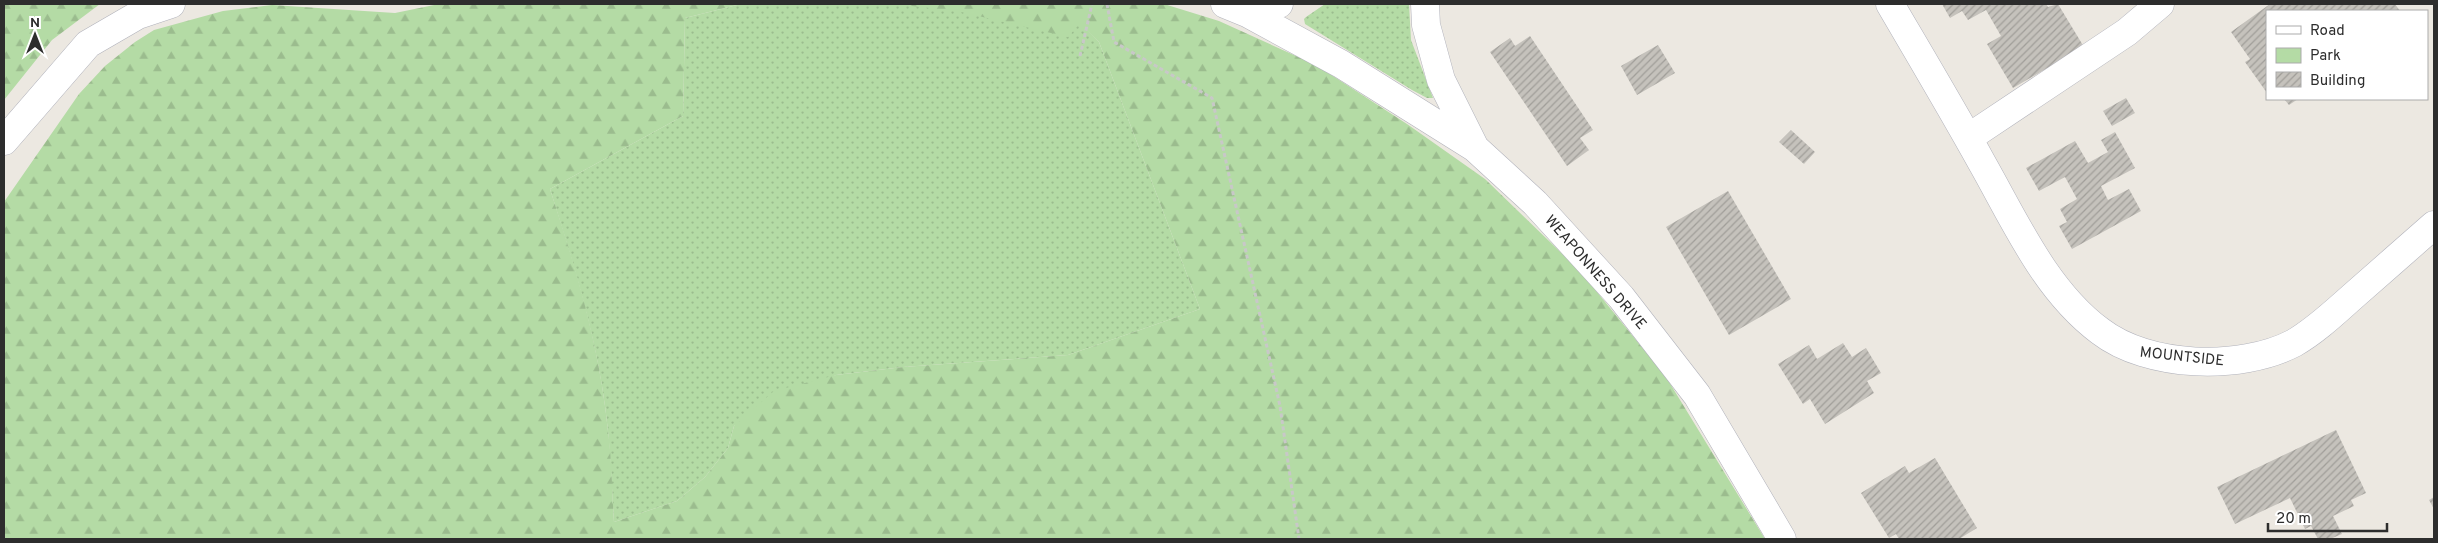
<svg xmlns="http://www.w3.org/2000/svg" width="2438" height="543" font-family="Overpass,sans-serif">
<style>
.green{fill:url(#green-dots)}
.forest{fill:url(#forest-firs)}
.building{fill:url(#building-hatch)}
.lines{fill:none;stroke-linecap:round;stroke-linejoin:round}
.minor-casing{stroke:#b1b2bb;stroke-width:29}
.path{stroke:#c8c8c8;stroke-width:3;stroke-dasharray:4 2.5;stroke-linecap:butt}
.minor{stroke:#fff;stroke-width:28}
.labels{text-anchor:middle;stroke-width:5;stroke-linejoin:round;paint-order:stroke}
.street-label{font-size:15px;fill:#2d2d2d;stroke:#fff}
</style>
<defs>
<pattern id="green-dots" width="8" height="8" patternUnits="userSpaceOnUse" patternTransform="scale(1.25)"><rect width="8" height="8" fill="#b4dba5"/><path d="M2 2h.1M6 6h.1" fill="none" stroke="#9bbc8e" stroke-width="1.8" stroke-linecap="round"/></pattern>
<pattern id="forest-firs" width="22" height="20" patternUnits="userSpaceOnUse" patternTransform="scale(1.25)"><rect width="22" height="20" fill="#b4dba5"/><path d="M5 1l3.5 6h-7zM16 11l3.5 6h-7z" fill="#9bbc8e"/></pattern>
<pattern id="building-hatch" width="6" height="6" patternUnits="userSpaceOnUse" patternTransform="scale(1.25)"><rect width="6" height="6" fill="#c5c2bc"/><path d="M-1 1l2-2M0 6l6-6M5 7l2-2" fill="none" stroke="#a09e99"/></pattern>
</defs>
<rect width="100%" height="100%" fill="#ece8e1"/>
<path class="green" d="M741,4H898L1080,22L1099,42L1200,309L1068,355L903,367L836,375L734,426L728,448L705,477L677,501L614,522C612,492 611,461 608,431C600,348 575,268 550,189L683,116L685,18Z
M1325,4H1409L1411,40L1433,98H1427L1412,90L1305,24L1304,19L1306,17Z"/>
<path class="forest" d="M4,4H100L52,40L4,100Z
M439,4H741L685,18L683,116L550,189C576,268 600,348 608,431C612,461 612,492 614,522L677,501L705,477L728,448L734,426L774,391L836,375L903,367L1068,355L1200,309L1099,42L1080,23L1068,37L957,11L894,4H1164L1219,21L1316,65L1407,124L1485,179L1580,271L1666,377L1765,539H4V202L79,94L105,66L135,42L154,30L223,11L272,5L395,13Z"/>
<path class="building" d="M1942,4H2046L2048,7L2058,4L2084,47L2013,88L1987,44L2001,36L1986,10L1968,20L1962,11L1950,18Z
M2270,4H2395L2400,11H2267V93L2245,62L2250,59L2231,32Z
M1530,36L1593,130L1580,138L1589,150L1567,166L1490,52L1510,38L1515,46Z
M1658,45L1675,73L1637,95L1621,66Z
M2126,98L2135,113L2112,126L2103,111Z
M2284,99H2298L2289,105Z
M1791,130L1815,152L1804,164L1779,142Z
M2115,132L2135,168L2101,186L2108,200L2129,189L2141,211L2072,249L2059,226L2067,222L2060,209L2077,199L2065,177L2039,191L2026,168L2075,141L2088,163L2108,152L2101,140Z
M1728,191L1791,299L1729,335L1666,227Z
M1843,343L1852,357L1866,348L1881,373L1867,381L1874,393L1825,424L1810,399L1803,404L1778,364L1809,345L1817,359Z
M2336,430L2366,493L2351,500L2354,506L2333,516L2342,534L2330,539H2318L2311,526L2305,529L2290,498L2235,524L2217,487Z
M1935,458L1977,528L1959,539H1899L1896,534L1889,538L1861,493L1905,466L1909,473Z
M2434,497V509L2429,500Z"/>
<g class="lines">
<g class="minor-casing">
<path id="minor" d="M1225,4L1247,13L1279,4
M1425,4L1426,25L1441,80L1475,148L1535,203L1621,297L1697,395L1782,539
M1890,4C1921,57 1952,109 1982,163C2015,221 2045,290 2100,331C2148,368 2240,371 2294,343C2315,331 2334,313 2352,297C2379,273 2407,249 2434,225
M1247,13L1341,64L1475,148
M1968,138L2127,32L2160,4
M4,141L88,44L138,15L171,4"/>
</g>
<path class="path" d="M1107,4L1114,42L1212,98L1280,406L1299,539
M1080,56L1092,4"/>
<use href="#minor" class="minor"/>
</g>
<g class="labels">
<g class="street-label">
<text transform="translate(1596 272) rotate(49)" y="5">WEAPONNESS DRIVE</text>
<text transform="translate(2182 356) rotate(6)" y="5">MOUNTSIDE</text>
</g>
</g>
<rect width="2438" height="543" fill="none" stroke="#2d2d2d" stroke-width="10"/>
<rect x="2266" y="10" width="162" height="90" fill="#ffffff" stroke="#ababab"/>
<rect x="2276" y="26" width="25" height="8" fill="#ffffff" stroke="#ababab"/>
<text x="2310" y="35" font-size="15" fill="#2d2d2d">Road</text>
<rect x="2276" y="48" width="25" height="15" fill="#b4dba5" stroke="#ababab"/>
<text x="2310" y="60" font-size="15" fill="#2d2d2d">Park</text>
<rect x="2276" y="72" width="25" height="15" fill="url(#building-hatch)" stroke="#ababab"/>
<text x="2310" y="85" font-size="15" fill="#2d2d2d">Building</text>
<g transform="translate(35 35)" stroke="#ffffff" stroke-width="4" paint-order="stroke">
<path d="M0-4L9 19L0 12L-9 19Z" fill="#2d2d2d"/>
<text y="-8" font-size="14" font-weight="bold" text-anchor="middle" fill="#2d2d2d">N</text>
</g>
<path d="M2268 523v8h119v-8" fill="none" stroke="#2d2d2d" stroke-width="2.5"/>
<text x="2276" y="523" font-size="15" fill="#2d2d2d" stroke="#ffffff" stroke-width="4" paint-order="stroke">20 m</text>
</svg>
